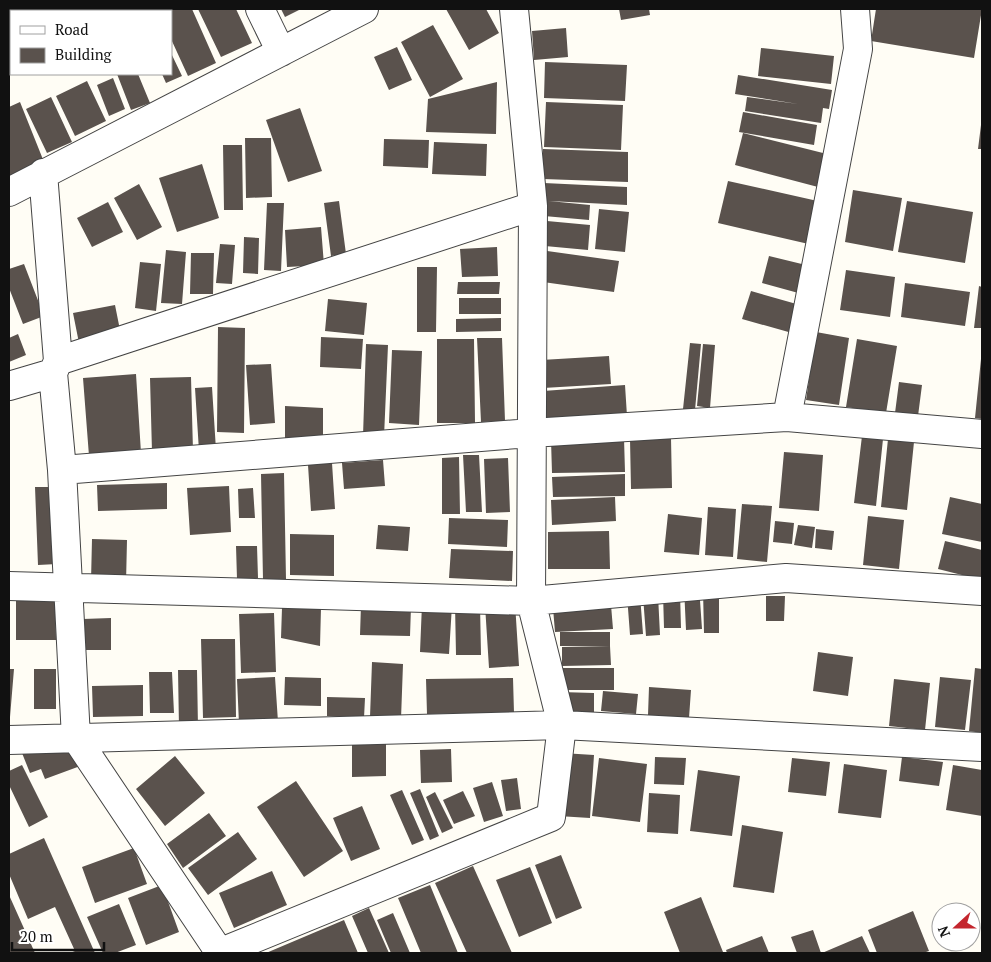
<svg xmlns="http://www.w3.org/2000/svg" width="991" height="962" font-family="'PT Serif',serif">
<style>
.building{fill:#5a524d}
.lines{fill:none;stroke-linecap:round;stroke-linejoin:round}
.minor-casing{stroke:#444;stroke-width:30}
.minor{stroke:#fff;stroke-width:28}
</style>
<rect width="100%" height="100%" fill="#fffdf5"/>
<path class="building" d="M168,9H192L216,63L188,76L171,39V11H162Z
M198,9H236L252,43L221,57Z
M281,9H301L285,17Z
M446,9H486L499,33L469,50Z
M619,9H649L650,15L621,20Z
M876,9H982L974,58L871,41Z
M433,25L463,79L430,97L401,42Z
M566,28L568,57L534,60L532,31Z
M397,47L412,80L389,90L374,57Z
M761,48L834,56L831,84L758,76Z
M171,53L182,76L166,83L162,74H171Z
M545,62L627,65L625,101L544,98Z
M117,74H138L150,103L131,110Z
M738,75L832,90L829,109L823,108L821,123L745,111L747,97L798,104L735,94Z
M113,78L125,109L109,116L97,85Z
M87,81L106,121L75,136L56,96Z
M497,82L496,134L426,132L428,99Z
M51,97L72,142L47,153L26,109Z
M20,102L44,162L9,176V107Z
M546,102L623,105L621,150L544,147Z
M300,108L322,171L288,182L266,120Z
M743,112L817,125L814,145L739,132Z
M981,125H982V149H978Z
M743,133L827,154L818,187L735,165Z
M245,138H271L272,197L246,198Z
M384,139L429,140L428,168L383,166Z
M434,142L487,144L486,176L432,174Z
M223,145H242L243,210H224Z
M543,149L628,152V182L543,179Z
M202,164L219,218L177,232L159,178Z
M728,181L822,202L813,245L718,223Z
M544,183L627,187V205L549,201L590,205L589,220L544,216Z
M139,184L162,227L137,240L114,198Z
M853,190L902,198L893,251L845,242Z
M339,201L346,254L331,256L324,203Z
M907,201L973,212L965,263L898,252Z
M108,202L123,232L92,247L77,218Z
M267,203H284L281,271L264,270Z
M599,209L629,212L625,252L595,249Z
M547,221L590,225L588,250L545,246Z
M321,227L324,265L287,267L285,230Z
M244,237L259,238L258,274L243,273Z
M220,244L235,245L232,284L216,283Z
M497,247L498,276L462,277L460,249Z
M166,250L186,252L182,304L161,303Z
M540,250L619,261L614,292L536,281Z
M191,253H214L213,294H190Z
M769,256L810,266L802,294L762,283Z
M140,262L161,264L156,311L135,308Z
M24,264L44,316L23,324L9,288V269Z
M417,267H437L436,332H417Z
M846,270L895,277L890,317L840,310Z
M458,282H500L499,294H457Z
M905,283L970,292L965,326L901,317Z
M979,286L982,287V328H974Z
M751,291L800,305L792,333L742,319Z
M459,298H501V314H459Z
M328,299L367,303L364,335L325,331Z
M115,305L121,335L79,343L73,313Z
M501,318V331L456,332V319Z
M218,327L245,328L244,433L217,432Z
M816,332L849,338L839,405L806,400Z
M18,334L26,355L9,362V338Z
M321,337L363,339L361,369L320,367Z
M477,338H502L505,421L481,422Z
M437,339H474L475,423H437Z
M857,339L897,346L886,413L846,407Z
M690,343L701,344L695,410L683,409Z
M366,344L388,345L384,437L363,436Z
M703,344L715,345L710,408L697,406Z
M392,350L422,351L419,425L389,423Z
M609,356L611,384L543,388L541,360Z
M981,359H982V419L975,418Z
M271,364L275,423L250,425L246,365Z
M136,374L141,453L89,456L83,378Z
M191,377L193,451L152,452L150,378Z
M899,382L922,385L918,416L895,413Z
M625,385L627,416L545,421L543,391Z
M212,387L216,450L199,451L195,388Z
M285,406L323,408V440H285Z
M862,436L883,439L876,506L854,503Z
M624,438L625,472L552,473L551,440Z
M671,438L672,488L631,489L630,439Z
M888,439L914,442L907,510L881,507Z
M784,452L823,455L819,511L779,508Z
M463,455H479L482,512H466Z
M459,457L460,514H442V458Z
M508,458L510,512L486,513L484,459Z
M383,460L385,486L344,489L342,463Z
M332,463L335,509L311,511L308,465Z
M284,473L286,579L263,580L261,474Z
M625,474V496L553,497L552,477Z
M167,483V509L98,511L97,485Z
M229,486L231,532L190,535L187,488Z
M35,487H53L57,564L38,565Z
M253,488L255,518H239L238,489Z
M615,497L616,521L552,525L551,500Z
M950,497L982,504V542L942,534Z
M742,504L772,506L767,562L737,559Z
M708,507L736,509L733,557L705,555Z
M668,514L702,518L699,555L664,552Z
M868,516L904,520L899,569L863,565Z
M449,518L508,520L507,547L448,544Z
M775,521L794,523L792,544L773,542Z
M378,525L410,527L408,551L376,549Z
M798,525L815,527L812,548L794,545Z
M816,529L834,531L832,550L815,548Z
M609,531L610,569H548V532Z
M290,534L334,535V576L290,575Z
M92,539L127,540L126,583L91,581Z
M945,541L982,550V580L938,569Z
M236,546H257L258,578L237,579Z
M451,549L513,551L512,581L449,578Z
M699,586L702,629L686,630L684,587Z
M703,590H719V633H704Z
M680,592L681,628H664L663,593Z
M16,594H55L56,640H16Z
M627,595H640L643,634L630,635Z
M658,595L660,635L646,636L643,596Z
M766,596H785L784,621H766Z
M515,603L519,666L489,668L485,605Z
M422,604L452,605L449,654L420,652Z
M455,604H480L481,655H456Z
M361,605L411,607L410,636L360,635Z
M611,605L613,629L555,632L553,608Z
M282,608H321L320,646L281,638Z
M274,613L276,672L241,673L239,614Z
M111,618V650H84L83,619Z
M560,632H610V646H560Z
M201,639H235L236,717L203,718Z
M610,646L611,665L562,666V647Z
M818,652L853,657L848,696L813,691Z
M372,662L403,664L401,719L370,717Z
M561,668H614V690H561Z
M975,668L982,669V733L969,731Z
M9,669H14L10,717H9Z
M34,669H56V709H34Z
M178,670H197L198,728H179Z
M149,672H172L174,713H150Z
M275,677L278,722L239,724L237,679Z
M285,677L321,678V706L284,705Z
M940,677L971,680L965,730L935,727Z
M513,678L514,713L427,714L426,679Z
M894,679L930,683L925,730L889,726Z
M143,685V716L93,717L92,686Z
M649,687L691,690L689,718L648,715Z
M603,691L638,694L636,714L601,711Z
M560,692L594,693V713L559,712Z
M327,697L365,698L364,718L327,716Z
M74,743L83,765L45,779L41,769L30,773L20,748Z
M386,744V776L352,777V745Z
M451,749L452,782L421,783L420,750Z
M562,753L594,755L590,818L558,816Z
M175,756L205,793L165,826L136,789Z
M655,757L686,758L684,785L654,784Z
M902,757L943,762L939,786L899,781Z
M599,758L647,764L640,822L592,816Z
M792,758L830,762L826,796L788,792Z
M844,764L887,770L881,818L838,813Z
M22,765L48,817L29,827L9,785V771Z
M953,765L982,770V816L946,810Z
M698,770L740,776L732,836L690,831Z
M517,778L521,809L506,811L501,780Z
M296,781L343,851L304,877L257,807Z
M492,782L503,816L484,822L473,788Z
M420,789L439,836L430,840L410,793Z
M402,790L424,840L412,845L390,795Z
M463,791L475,816L454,824L443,800Z
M435,792L453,828L442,833L426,797Z
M649,793L680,795L678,834L647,832Z
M362,806L380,849L351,861L333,818Z
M209,813L226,836L183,868L167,844Z
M742,825L783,832L774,893L733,887Z
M238,832L257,859L208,895L188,868Z
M44,838L95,953H70L75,951L55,907L28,919L9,874V854Z
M134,848L147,884L95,903L82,867Z
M561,855L582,908L556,919L535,865Z
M473,866L512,953H467L435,883Z
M530,867L552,923L519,937L496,880Z
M272,871L287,905L234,928L219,893Z
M162,885L179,932L146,945L128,898Z
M430,885L458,953H421L398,898Z
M9,895L35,953H9Z
M701,897L723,952L680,953L664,912Z
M119,904L136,945L115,953H103L87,917Z
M369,908L389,953H368L352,916Z
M913,911L929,951L923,953H877L868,930Z
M393,913L410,953H391L377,920Z
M344,920L358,953H266Z
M813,930L821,953H797L791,937Z
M762,936L769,953H727L726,950Z
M862,936L870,953H822Z"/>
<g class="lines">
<g class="minor-casing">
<path id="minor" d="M260,9L281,52
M22,11L29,9
M43,173L58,361L53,373L62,470L76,738L220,953
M9,192L364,9
M58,361L533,206
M9,386L53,373
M787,417L982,434
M62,470L531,433L787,417L858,49L855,9
M9,586L531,601L786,578L982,591
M9,740L562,725L982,747
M219,953L551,817L562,725L531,601L533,206L514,9"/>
</g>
<use href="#minor" class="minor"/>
</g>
<rect width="991" height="962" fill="none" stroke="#111111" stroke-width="20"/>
<rect x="10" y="10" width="162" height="65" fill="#ffffff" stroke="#a0a0a0"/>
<rect x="20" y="26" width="25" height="8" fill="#ffffff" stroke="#a0a0a0"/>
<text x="55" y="35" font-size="15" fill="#111111">Road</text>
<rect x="20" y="48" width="25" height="15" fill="#5a524d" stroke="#a0a0a0"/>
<text x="55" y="60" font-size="15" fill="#111111">Building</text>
<g transform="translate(956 927) rotate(249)"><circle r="24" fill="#ffffff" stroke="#a0a0a0"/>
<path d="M0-4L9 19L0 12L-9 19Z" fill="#c4262e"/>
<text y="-8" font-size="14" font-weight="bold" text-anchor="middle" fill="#111111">N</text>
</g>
<path d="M12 942v8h92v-8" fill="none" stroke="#111111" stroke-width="2.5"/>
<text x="20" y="942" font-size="15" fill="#111111" stroke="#ffffff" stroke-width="4" paint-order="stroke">20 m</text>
</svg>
